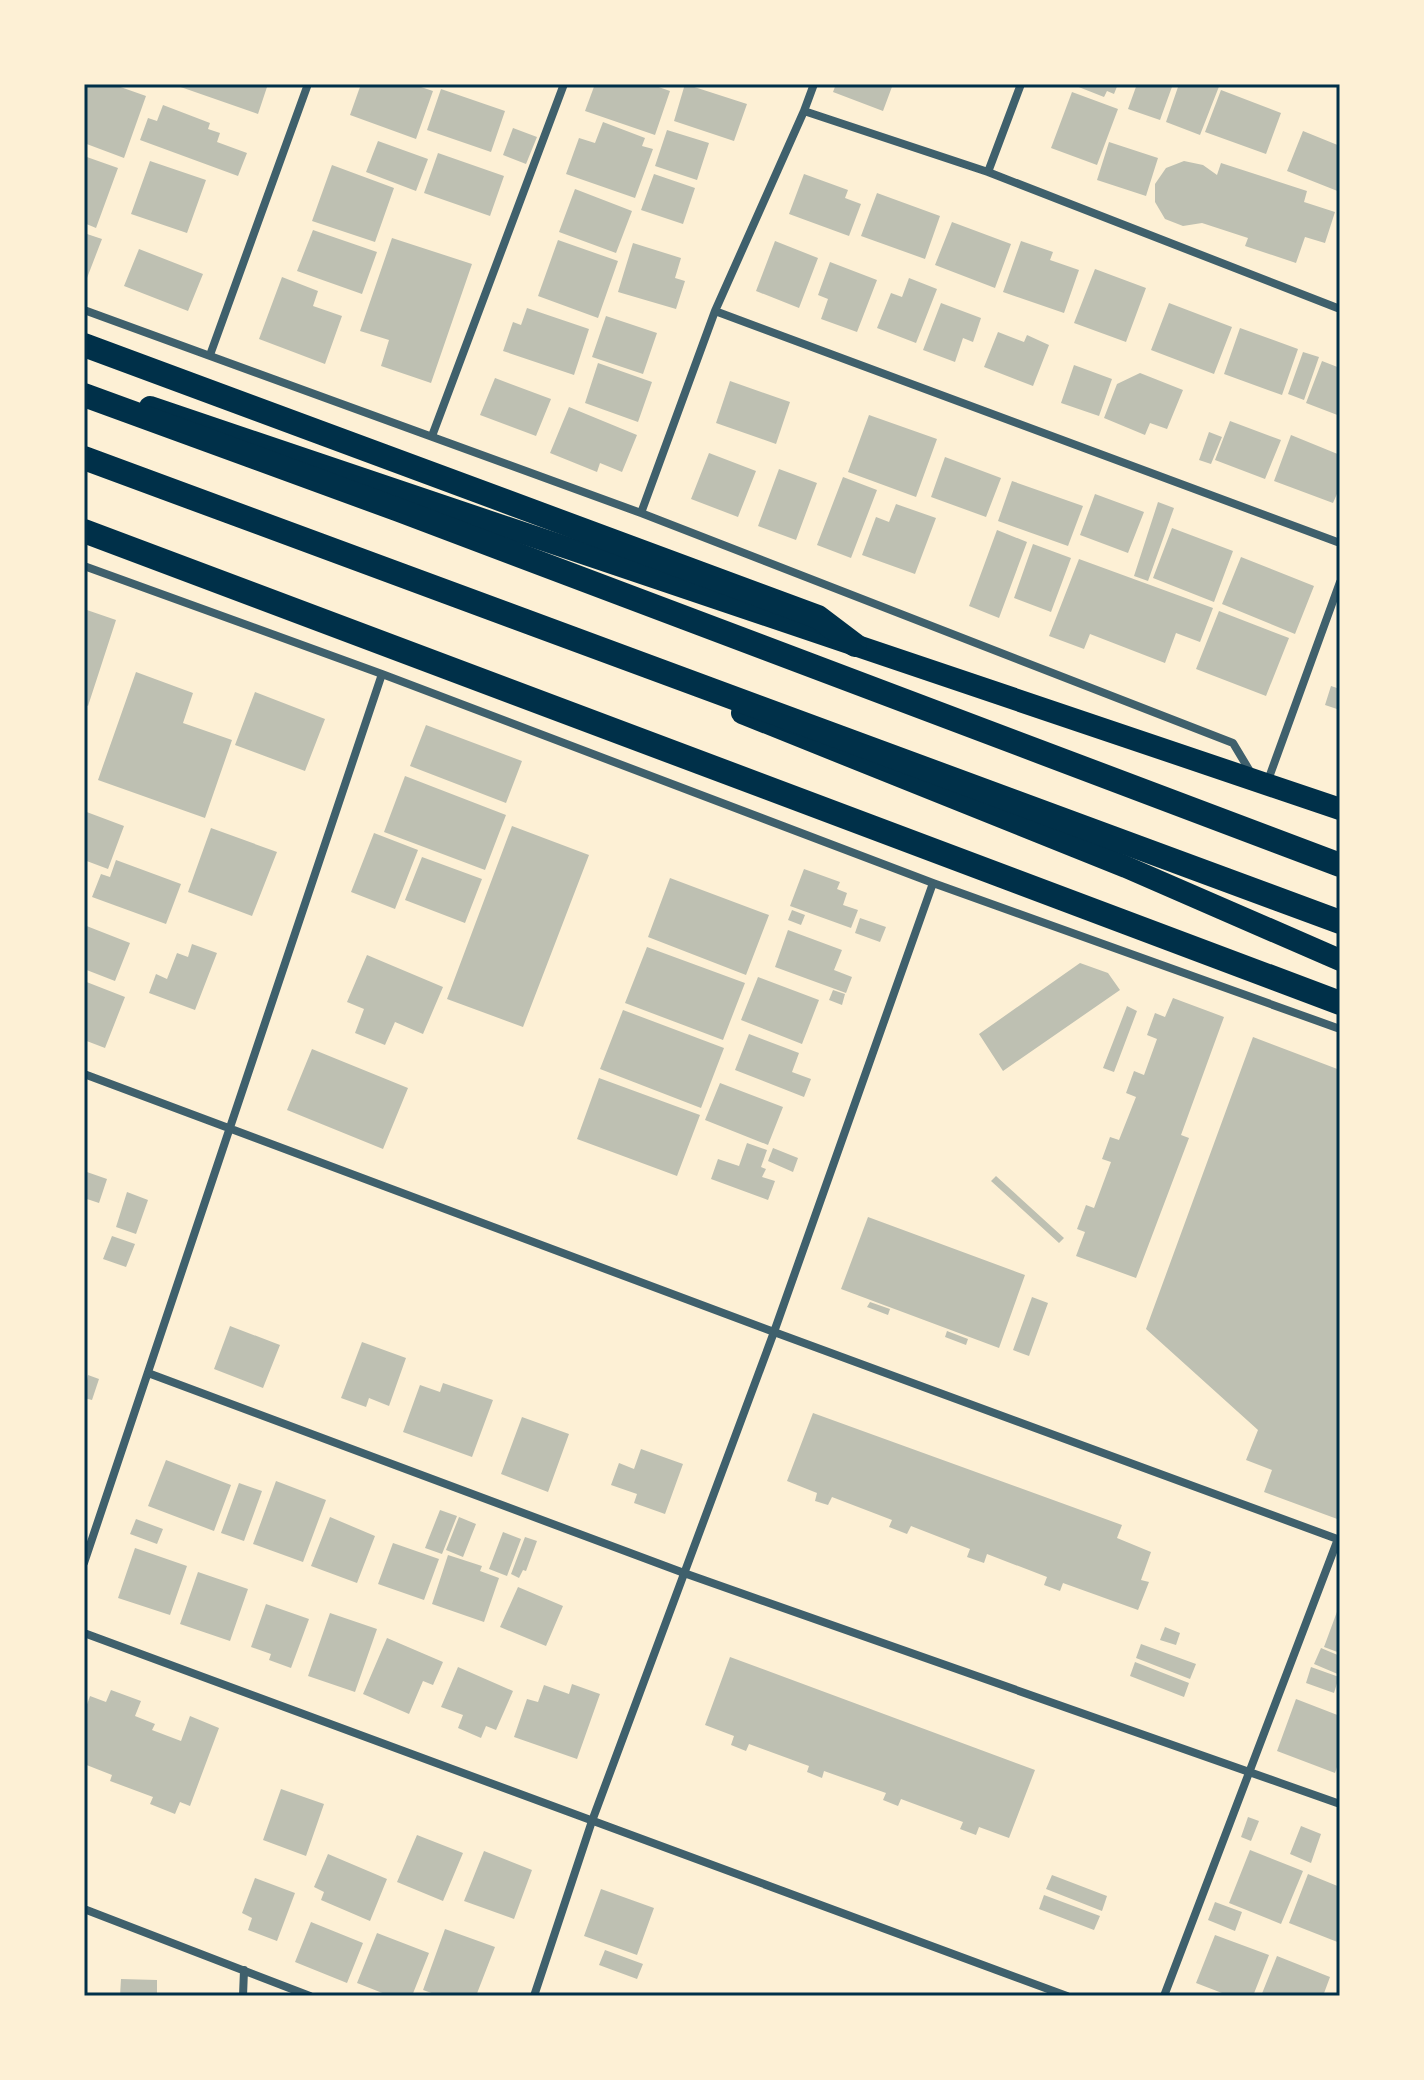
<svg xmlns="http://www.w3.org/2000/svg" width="1424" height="2080" font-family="Rubik,sans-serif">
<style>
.building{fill:#bec0b2}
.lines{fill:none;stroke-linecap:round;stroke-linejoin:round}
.minor{stroke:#3f606c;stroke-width:8}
.trunk{stroke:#003049;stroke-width:22}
.motorway{stroke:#003049;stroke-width:24}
.neatline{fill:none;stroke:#003049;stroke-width:3}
</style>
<rect width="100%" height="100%" fill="#fdf0d5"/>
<path class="building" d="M84,84H112L146,96L124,158L84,143Z
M172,84H268L258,114Z
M361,84H412L433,91L416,139L350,115Z
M595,84H650L670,91L655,135L585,111Z
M685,84L747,104L734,141L674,121Z
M836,84H893L883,111L833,92Z
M1071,84H1118L1114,94L1107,91L1104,97Z
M1137,84H1173L1160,120L1128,109Z
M1179,84H1220L1200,135L1166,122Z
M441,89L505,111L491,152L427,130Z
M1221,90L1281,113L1266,154L1205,132Z
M1072,92L1118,109L1097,165L1051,148Z
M163,105L210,123L208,129L220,133L217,142L247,153L238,176L140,140L148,118L157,121Z
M603,122L645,138L642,146L653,149L635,198L566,174L579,138L595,143Z
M513,128L537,137L526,164L503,155Z
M667,130L709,143L697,180L655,166Z
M1303,131L1340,146V192L1287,171Z
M378,141L428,159L416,191L366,172Z
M1109,142L1158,158L1146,196L1097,180Z
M438,153L504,176L490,216L424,193Z
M84,156L118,168L96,228L84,223Z
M150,161L206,180L187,233L131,214Z
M1184,161L1203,165L1217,175L1221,163L1307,191L1304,202L1335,212L1325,243L1305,237L1296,263L1245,246L1248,238L1202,223L1183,226L1165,219L1155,202V184L1166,168Z
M332,165L394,188L375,242L312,221Z
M654,174L695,188L683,224L641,210Z
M804,174L848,190L845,198L861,204L849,236L789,214Z
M575,189L632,211L616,253L559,232Z
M877,193L940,216L925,259L861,236Z
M952,222L1011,244L995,288L935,265Z
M313,230L377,252L362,294L297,271Z
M84,233L102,239L87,278L84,277Z
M392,238L472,264L431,383L381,366L389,340L360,331Z
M558,240L618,261L598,318L538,296Z
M775,241L818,258L799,308L756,291Z
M1021,241L1053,252L1050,260L1079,270L1064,313L1003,292Z
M633,243L681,258L675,278L685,281L676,309L618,292Z
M139,249L203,274L188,311L124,286Z
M830,262L877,280L857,332L821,319L828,299L818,295Z
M1095,269L1146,288L1126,342L1074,323Z
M282,277L318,291L313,306L342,316L325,364L259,339Z
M909,278L937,289L916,343L877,328L891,293L902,297Z
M941,303L981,318L973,342L963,338L955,362L923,350Z
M1169,303L1232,327L1214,374L1151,350Z
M527,308L589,329L574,375L503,351L513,322L521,325Z
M606,316L657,333L643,374L592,357Z
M1240,328L1298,349L1282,395L1224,374Z
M998,332L1024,342L1027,335L1049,345L1033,386L984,367Z
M1303,352L1319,357L1304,400L1288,394Z
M1322,361L1340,368V416L1306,403Z
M598,363L652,382L638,422L585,403Z
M1074,365L1112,379L1099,416L1061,403Z
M1140,373L1183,390L1167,429L1150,423L1145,435L1104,418L1117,384Z
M495,378L551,399L536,436L480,415Z
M730,381L790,402L776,444L716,423Z
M569,407L637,435L622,472L600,463L597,472L550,453Z
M869,415L937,439L916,497L848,472Z
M1230,421L1281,440L1265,479L1215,460Z
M1209,432L1222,437L1211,464L1199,460Z
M1291,435L1340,455V487L1333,503L1274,481Z
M709,453L756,471L738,517L691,499Z
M945,457L1001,478L986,517L931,497Z
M779,469L817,483L796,540L758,526Z
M843,477L877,490L851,558L817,545Z
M1012,481L1083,506L1068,546L998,521Z
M1095,494L1144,512L1128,553L1080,535Z
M1158,502L1174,508L1148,581L1134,576Z
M896,504L936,518L915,574L862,555L876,517L889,522Z
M1172,528L1233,551L1214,602L1153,578Z
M997,530L1027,542L999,618L969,606Z
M1033,544L1071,558L1051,612L1014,598Z
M1241,557L1314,586L1295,634L1222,604Z
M1079,559L1213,608L1200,642L1176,633L1165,663L1090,634L1084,649L1049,636Z
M84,609L116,620L88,706L84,704Z
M1219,611L1289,638L1266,696L1196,669Z
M136,672L193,693L183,723L232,740L205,818L98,780Z
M1331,686L1340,689V710L1325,705Z
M255,692L325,719L305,771L235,745Z
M426,725L522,761L506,803L410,766Z
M405,776L506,815L485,870L384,832Z
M84,811L124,826L108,869L84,860Z
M512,826L589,855L523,1027L447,999Z
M211,828L277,852L252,916L188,892Z
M374,833L418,850L395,909L351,892Z
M422,857L482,879L465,923L405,900Z
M116,860L181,884L166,924L92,897L101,874L110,877Z
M804,869L840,882L837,889L847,893L843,905L858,910L851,928L790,906Z
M670,878L769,915L746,975L648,937Z
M792,910L805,915L801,925L788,920Z
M860,918L886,927L880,942L855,933Z
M84,925L130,943L115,981L84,969Z
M788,930L842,950L834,970L852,977L846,993L775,967Z
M192,944L217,953L195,1010L149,993L156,974L167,979L177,953L188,957Z
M647,947L745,983L723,1040L625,1003Z
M367,955L443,987L423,1034L395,1022L385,1045L355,1033L364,1009L347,1002Z
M1080,963L1108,973L1120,990L1003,1071L979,1034Z
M758,977L819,1000L802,1044L741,1020Z
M84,981L125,997L105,1048L84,1040Z
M833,990L845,994L842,1005L829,1000Z
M1173,998L1224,1017L1181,1135L1189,1138L1136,1278L1076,1256L1085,1232L1077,1229L1086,1205L1094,1208L1111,1162L1102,1159L1110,1137L1119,1140L1136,1097L1126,1093L1134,1071L1144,1075L1157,1039L1147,1035L1155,1013L1165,1017Z
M1127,1006L1137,1011L1114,1072L1103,1068Z
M623,1010L724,1048L701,1108L600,1069Z
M749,1034L799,1053L792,1072L811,1079L804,1097L735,1070Z
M1253,1037L1340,1070V1520L1264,1492L1272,1470L1246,1460L1258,1430L1146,1329Z
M312,1049L408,1088L383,1149L287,1110Z
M599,1078L700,1115L677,1176L577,1139Z
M720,1083L783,1107L768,1145L705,1120Z
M747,1143L767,1150L761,1167L766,1169L762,1177L775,1181L768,1200L711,1179L718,1159L739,1166Z
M773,1148L798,1158L793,1172L768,1161Z
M84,1171L107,1179L99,1203L84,1198Z
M996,1176L1064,1238L1059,1243L991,1181Z
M127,1192L148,1200L136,1234L116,1227Z
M868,1217L1025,1275L999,1348L841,1289Z
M112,1236L135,1244L126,1267L103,1259Z
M1032,1297L1048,1303L1029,1356L1013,1350Z
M870,1302L890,1309L888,1315L867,1307Z
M230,1326L280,1345L263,1388L214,1369Z
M947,1331L968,1339L966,1345L945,1337Z
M362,1342L406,1358L389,1406L369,1398L366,1407L341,1398Z
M88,1375L99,1379L92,1400L84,1398Z
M443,1383L493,1400L472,1457L403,1432L420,1385L440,1392Z
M813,1413L1122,1525L1117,1538L1151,1552L1141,1580L1149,1582L1138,1610L1063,1583L1060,1591L1044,1585L1047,1577L987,1554L984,1563L967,1557L970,1549L911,1526L907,1534L889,1527L892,1520L832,1497L828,1505L815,1501L817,1493L787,1481Z
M522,1417L569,1434L548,1492L501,1474Z
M641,1449L683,1464L665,1514L634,1503L637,1494L611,1485L619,1463L634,1469Z
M166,1460L231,1485L214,1531L148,1506Z
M276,1481L326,1500L303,1562L253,1544Z
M239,1483L262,1491L244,1541L221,1533Z
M440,1510L457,1516L442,1554L425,1548Z
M330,1517L375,1536L357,1583L311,1566Z
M459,1517L476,1524L463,1557L446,1550Z
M136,1519L163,1529L157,1544L130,1534Z
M503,1532L521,1539L507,1576L489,1569Z
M525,1537L537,1541L526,1571L523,1570L519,1578L511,1574Z
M393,1543L439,1559L424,1600L378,1584Z
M135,1548L187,1566L170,1615L118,1598Z
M448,1555L482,1566L480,1571L499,1578L484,1622L432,1604Z
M198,1572L248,1589L230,1641L180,1624Z
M518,1587L563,1606L546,1646L500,1627Z
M266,1604L309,1619L291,1668L269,1660L271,1654L251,1647Z
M1338,1609L1340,1610V1653L1324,1647Z
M330,1613L377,1629L355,1692L308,1676Z
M1165,1627L1180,1633L1176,1645L1160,1640Z
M387,1638L443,1662L433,1685L423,1681L409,1714L363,1694Z
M1141,1644L1196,1664L1190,1679L1136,1658Z
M1321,1648L1340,1656V1675L1314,1664Z
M730,1657L1035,1770L1009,1838L979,1827L976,1835L960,1829L963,1822L901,1799L898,1806L883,1800L886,1793L824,1771L822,1778L807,1772L809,1766L749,1744L746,1751L731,1745L734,1736L705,1725Z
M1135,1662L1189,1683L1184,1697L1130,1676Z
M458,1667L513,1691L496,1730L486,1726L481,1738L458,1728L463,1715L441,1707Z
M1311,1667L1339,1677L1334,1693L1306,1683Z
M572,1684L600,1694L577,1759L514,1737L527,1699L538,1702L544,1685L569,1694Z
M111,1690L141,1701L135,1716L155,1724L152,1730L181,1741L190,1716L219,1728L190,1806L180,1802L175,1814L150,1804L153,1797L110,1781L112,1775L84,1764V1713L90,1696L106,1702Z
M1296,1699L1340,1716V1758L1335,1773L1277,1751Z
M281,1789L324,1804L306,1856L263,1840Z
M1248,1817L1259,1821L1251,1841L1241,1837Z
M1301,1826L1321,1834L1311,1863L1290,1854Z
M417,1835L463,1853L443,1901L397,1882Z
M1250,1850L1303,1871L1281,1924L1229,1903Z
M484,1851L532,1870L514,1919L464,1901Z
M328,1854L387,1879L370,1921L321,1900L324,1892L314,1887Z
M1308,1874L1340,1887V1943L1289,1923Z
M1052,1875L1107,1896L1102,1911L1046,1889Z
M255,1878L295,1893L277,1941L248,1930L252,1918L242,1913Z
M601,1889L654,1908L637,1955L584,1936Z
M1044,1895L1100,1916L1094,1930L1039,1909Z
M1215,1902L1242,1912L1235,1931L1208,1920Z
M311,1922L363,1943L347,1983L295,1962Z
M445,1929L495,1947L476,1996H440L423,1990Z
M377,1933L429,1953L412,1996H390L357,1983Z
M1215,1935L1269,1955L1253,1996H1221L1222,1993L1196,1983Z
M605,1950L643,1964L637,1979L599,1965Z
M1277,1956L1330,1977L1323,1996H1261Z
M121,1979L157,1980V1996H120Z"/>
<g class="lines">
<path class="minor" d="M804,111L988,172L1340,309
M988,172L1021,84
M84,310L641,513L1233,743L1251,773
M715,311L1340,543
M210,355L308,84
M432,436L564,84
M641,513L715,311L804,111L814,84
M84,566L382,674L933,883L1340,1029
M1267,783L1340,582
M84,1074L774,1332L1340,1540
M148,1373L684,1573L1340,1804
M84,1563L382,674
M84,1633L1067,1996
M84,1909L310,1996
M243,1996L244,1970
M534,1996L592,1821L774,1332L933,883
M1164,1996L1338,1539"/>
<path class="trunk" d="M150,407L1340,809
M742,713L1126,867L1340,960"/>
<path class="motorway" d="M84,345L818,617L855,645
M84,395L399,510L1340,865
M84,458L1340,922
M84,531L1340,1003"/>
</g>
<rect width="1424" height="2080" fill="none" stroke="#fdf0d5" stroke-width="172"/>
<rect x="86" y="86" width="1252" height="1908" class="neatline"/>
</svg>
